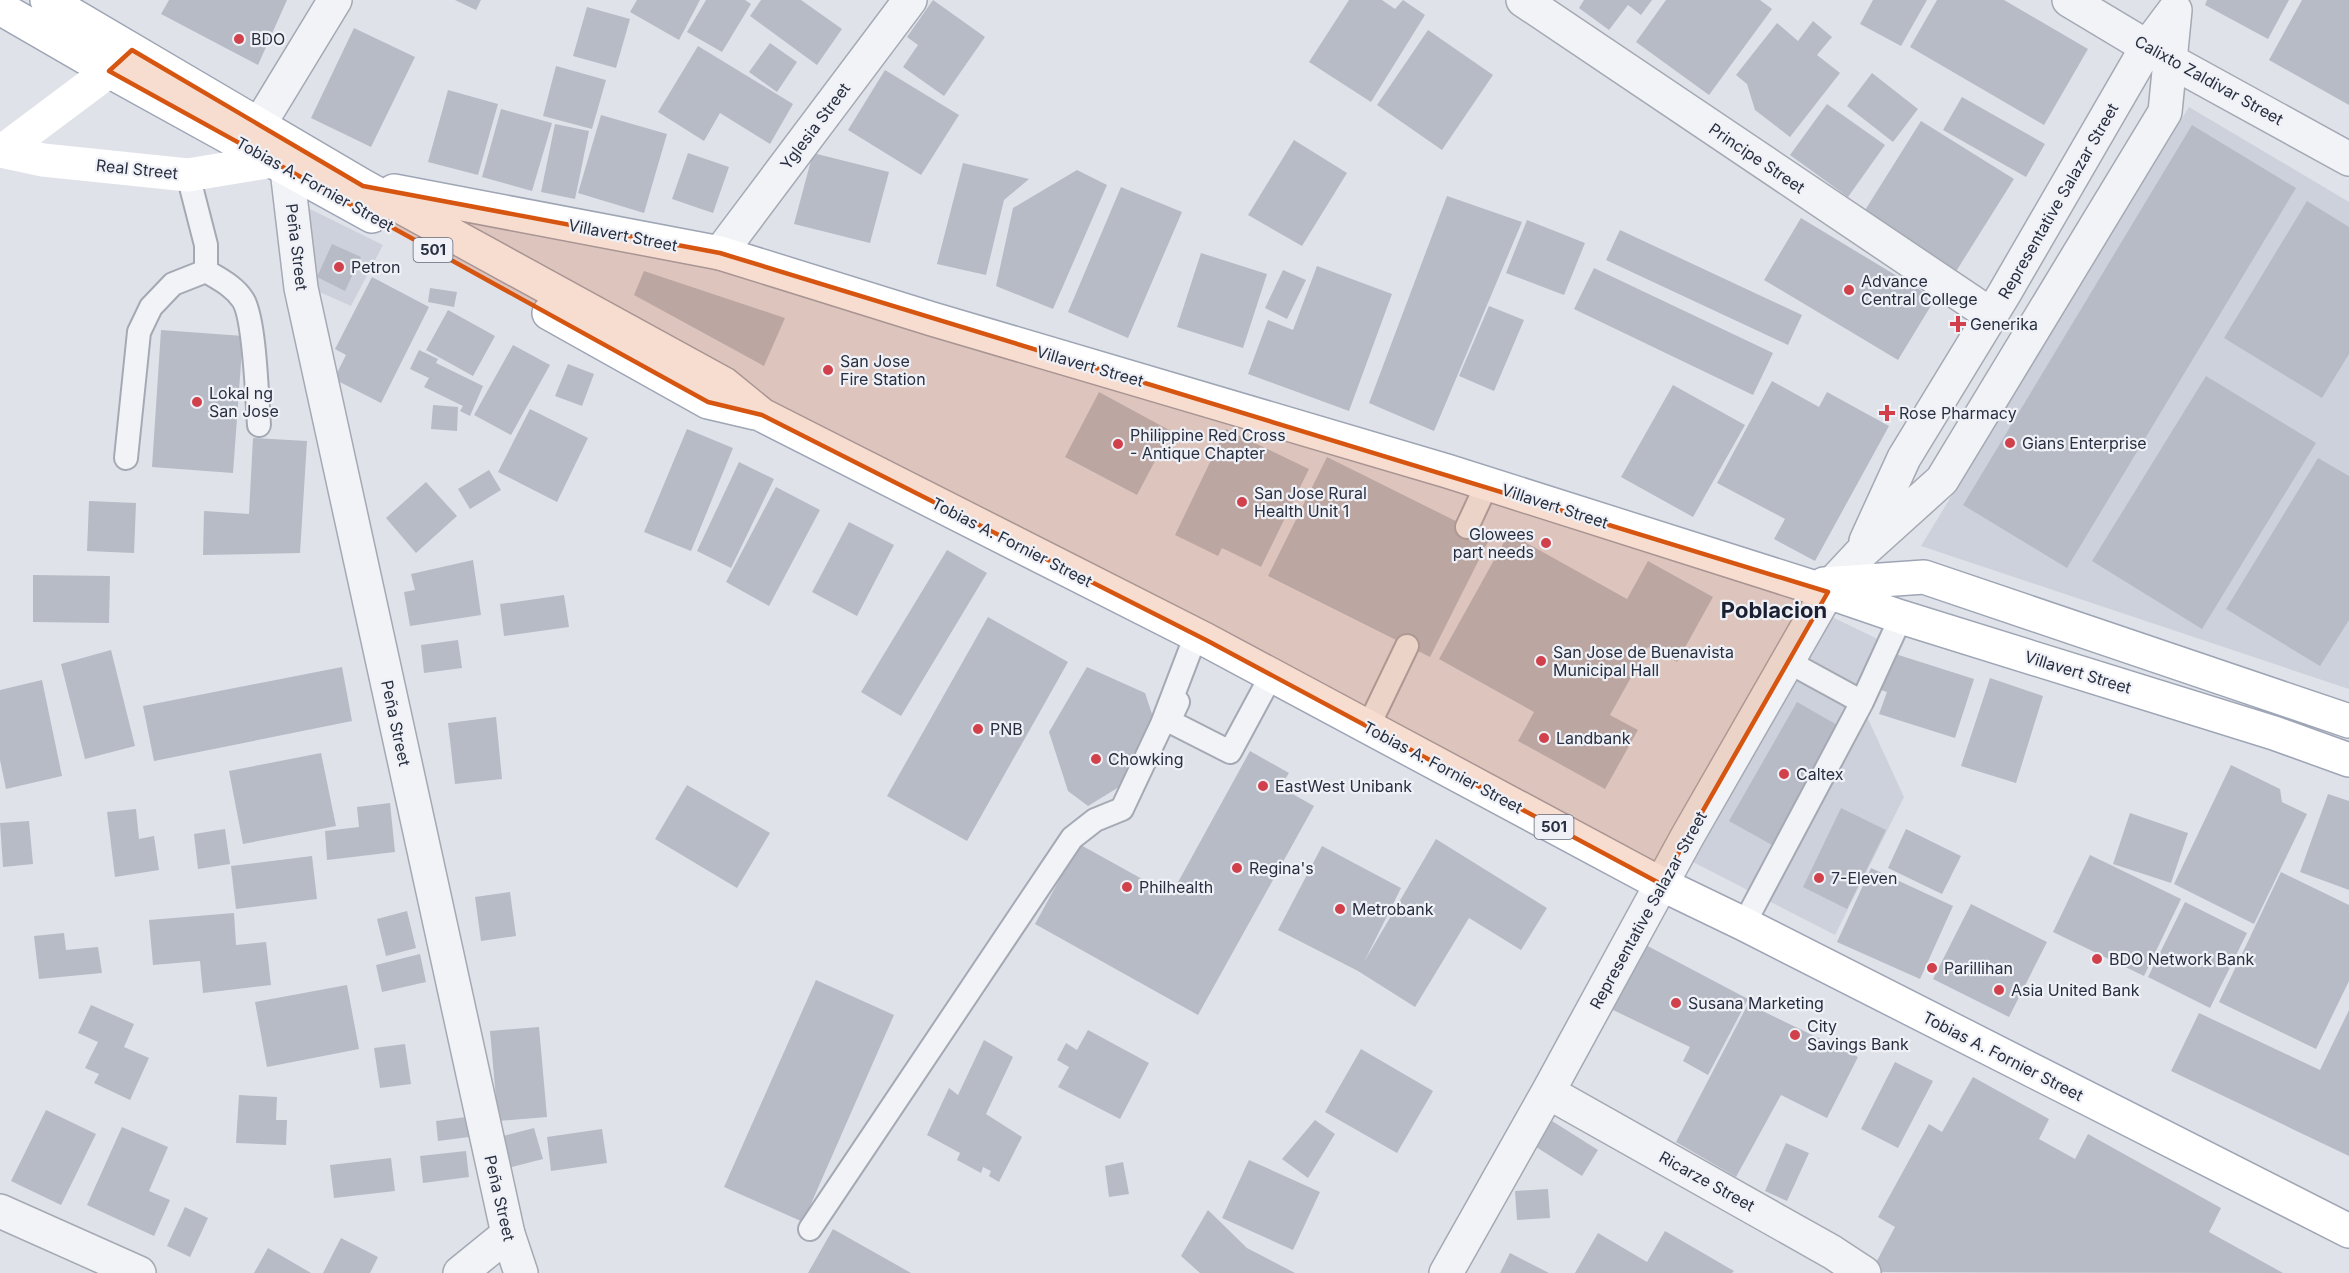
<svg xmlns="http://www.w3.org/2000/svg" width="2349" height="1273" font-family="Inter,sans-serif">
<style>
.built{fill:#cdd1db}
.building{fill:#b6bbc6}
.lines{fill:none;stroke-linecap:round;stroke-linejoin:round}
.service-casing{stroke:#a4a9b3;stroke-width:26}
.minor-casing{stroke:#a4a9b3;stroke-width:36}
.tertiary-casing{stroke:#a4a9b3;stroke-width:36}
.primary-casing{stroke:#9ea5b5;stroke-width:36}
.service{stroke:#f2f3f7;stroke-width:22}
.minor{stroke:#f2f3f7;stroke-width:33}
.tertiary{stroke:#f2f3f7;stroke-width:33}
.secondary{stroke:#fff;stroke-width:33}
.primary{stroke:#fff;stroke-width:33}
.marked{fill:#d55511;fill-opacity:0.2;stroke:#d55511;stroke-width:4.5;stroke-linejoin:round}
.poi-dot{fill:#d0414c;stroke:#eff1f6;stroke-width:2}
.labels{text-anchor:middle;stroke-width:4.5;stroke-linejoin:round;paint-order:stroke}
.shield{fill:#eff1f6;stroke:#646977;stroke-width:1.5}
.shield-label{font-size:15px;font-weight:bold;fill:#282f40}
.poi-label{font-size:16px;fill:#282f40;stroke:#eff1f6;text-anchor:start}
.street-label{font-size:16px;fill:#282f40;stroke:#eff1f6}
.district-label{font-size:22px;font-weight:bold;fill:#1a2031;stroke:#eff1f6}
</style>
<rect width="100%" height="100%" fill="#dfe2e9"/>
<path class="built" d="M2189,107L2349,202V689L1921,546Z
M306,207L383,245L351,306L304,285Z
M1830,616L1888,644L1863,708L1904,797L1835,935L1693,862Z"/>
<path class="building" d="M169,0H287L258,65L161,14Z
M455,0H481L476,10Z
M637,0H700L679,40L630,12Z
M706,0H745L751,4L722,52L687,32Z
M761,0H801L842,29L817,65L750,16Z
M933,0L985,37L944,96L903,67L918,45L907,37Z
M1349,0H1382L1395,9L1403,0L1425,15L1371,102L1309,62Z
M1584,0H1652L1641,15L1628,5L1609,30L1579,8Z
M1666,0H1760L1772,9L1709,95L1636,42Z
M1873,0H1927L1901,46L1860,24Z
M1937,0H2004L2088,49L2044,125L1910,47Z
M2207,0H2289L2268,39L2205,5Z
M2302,0H2349V105L2269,60Z
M587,7L630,19L616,68L573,56Z
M1813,21L1832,37L1817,55L1840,73L1790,137L1755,110L1747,84L1736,75L1777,23L1798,41Z
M354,28L415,57L371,147L311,118Z
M1428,30L1493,75L1442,150L1377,105Z
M770,43L797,62L777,92L749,72Z
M698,46L793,104L770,144L720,113L704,141L658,112Z
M556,66L606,80L592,129L543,116Z
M885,70L959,115L921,175L848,130Z
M1872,73L1918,109L1893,142L1847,106Z
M448,90L498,104L478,175L428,162Z
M1962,97L2045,144L2026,177L1943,130Z
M1827,104L1885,145L1848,197L1790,155Z
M501,109L552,123L532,191L482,177Z
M601,115L667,134L644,213L578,193Z
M1921,121L2014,179L1955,273L1862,215Z
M555,124L589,131L575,199L541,192Z
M2192,125L2296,188L2067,568L1963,505Z
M1294,140L1347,173L1302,246L1248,215Z
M688,153L729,167L713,213L672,199Z
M813,153L889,172L870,243L794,224Z
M963,163L1029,179L1004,200L986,275L937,264Z
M1077,170L1107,185L1053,309L996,286L1013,208Z
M1121,187L1182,212L1128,338L1068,312Z
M1447,196L1522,222L1434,431L1369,403Z
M2307,201L2349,227V354L2322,398L2224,338Z
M1801,218L1935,299L1898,360L1764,280Z
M1527,220L1585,243L1564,295L1506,273Z
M1620,230L1802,315L1788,345L1606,260Z
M332,244L361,257L345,291L317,277Z
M1201,253L1267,274L1243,348L1177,327Z
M1317,266L1392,294L1349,411L1248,374L1268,320L1293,330Z
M1594,268L1773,353L1753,395L1574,309Z
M1283,270L1306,280L1287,319L1265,308Z
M644,271L785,318L764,366L634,295Z
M372,277L429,307L381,403L334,379L346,355L335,349Z
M430,288L457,292L454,307L428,302Z
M1489,306L1524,320L1494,391L1459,376Z
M448,310L495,336L473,376L426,350Z
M161,330L243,336L233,473L152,467Z
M513,345L550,365L511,435L474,415Z
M419,350L438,359L436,363L483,386L470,416L460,411L463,406L424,387L429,378L410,369Z
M568,364L594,374L582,406L555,396Z
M2206,376L2316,443L2202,629L2092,561Z
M1772,381L1819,407L1827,392L1889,426L1815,561L1774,539L1785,519L1717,483Z
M1673,385L1745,425L1693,517L1621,477Z
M1099,392L1171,431L1137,495L1065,457Z
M433,405L458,407L457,431L431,429Z
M530,409L588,438L557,502L498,472Z
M687,429L733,448L691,551L644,532Z
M1226,429L1309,469L1261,567L1222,548L1218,556L1175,535Z
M253,438L307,441L300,553L203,555L204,511L249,514Z
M1327,457L1490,538L1430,657L1268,576Z
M2318,458L2349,476V620L2320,666L2226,609Z
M739,462L774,479L731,568L697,551Z
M489,470L501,490L470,509L458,489Z
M426,482L457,516L416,553L386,518Z
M776,487L820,510L769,606L726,582Z
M89,501L136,503L134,553L87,551Z
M849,522L894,545L857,616L812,592Z
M1509,533L1627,599L1648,561L1713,597L1677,662L1648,647L1610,715L1638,730L1605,789L1518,741L1534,712L1439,659Z
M947,550L987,573L901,716L861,692Z
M473,560L481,615L410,626L404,592L415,590L411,574Z
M33,575L110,576L109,623L33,622Z
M564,595L569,627L504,636L500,604Z
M988,617L1068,662L967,841L887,796Z
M458,640L462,668L424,673L421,645Z
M111,650L135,746L85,759L61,664Z
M1886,651L1974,679L1955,738L1879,714L1887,692L1875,688Z
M342,667L352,721L154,761L143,706Z
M1087,667L1145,693L1154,720L1119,787L1088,806L1068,791L1049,732Z
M1990,678L2043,696L2016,783L1961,766Z
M42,680L62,776L6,789L0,760V690Z
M1797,702L1839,726L1772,845L1729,821Z
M496,717L502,779L455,784L448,723Z
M1250,751L1289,773L1280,787L1314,806L1198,1015L1035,924L1079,844L1171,895Z
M321,753L336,826L243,844L229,771Z
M2231,765L2280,789L2282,802L2307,814L2254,924L2174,884Z
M687,785L770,833L737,888L655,839Z
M2328,794L2349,801V890L2300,872Z
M390,803L395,852L327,860L325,831L359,827L357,807Z
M1841,808L1886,830L1847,909L1803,887Z
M136,809L139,839L154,836L159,870L115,877L107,812Z
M2130,813L2188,833L2171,883L2113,864Z
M29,821L33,864L3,867L0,823Z
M225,829L230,864L198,869L194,834Z
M1906,829L1961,856L1942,894L1888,868Z
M1436,839L1547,908L1521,950L1469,918L1415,1007L1358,971L1278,930L1322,846L1401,888L1364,962Z
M2090,855L2181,899L2144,976L2053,932Z
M312,856L317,899L236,909L231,866Z
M1871,868L1953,906L1920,979L1837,942Z
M2281,872L2349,905V981L2316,1049L2219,1002Z
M510,892L516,936L481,941L475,897Z
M2185,902L2247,933L2210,1008L2148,977Z
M1971,904L2047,942L2009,1017L1933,979Z
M407,911L416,948L386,956L377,919Z
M234,913L236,945L266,942L271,985L203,993L200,961L153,965L149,920Z
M64,933L66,950L98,947L102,973L39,979L34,936Z
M1642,943L1748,999L1708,1075L1683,1061L1690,1047L1609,1008Z
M420,954L426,982L382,992L376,965Z
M816,980L894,1015L803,1222L724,1187Z
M347,985L359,1049L267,1067L255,1002Z
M1748,1004L1858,1057L1827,1118L1781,1095L1736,1177L1676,1142Z
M91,1005L134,1024L124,1047L149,1058L130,1100L94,1083L99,1074L85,1068L98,1042L78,1033Z
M2349,1010V1156L2171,1071L2199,1013L2320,1070Z
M539,1027L547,1117L498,1121L490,1031Z
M1088,1030L1149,1063L1120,1119L1058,1087L1069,1067L1057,1060L1066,1043L1077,1050Z
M984,1040L1013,1057L986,1114L1022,1137L999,1182L989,1176L991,1171L983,1167L981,1173L957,1160L960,1153L927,1135L949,1088L958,1095Z
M405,1044L411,1084L380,1088L374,1048Z
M1361,1049L1433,1091L1397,1153L1325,1112Z
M1895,1062L1933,1081L1898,1148L1861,1129Z
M1973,1077L2049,1119L2039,1139L2075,1159L2088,1134L2221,1208L2209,1232L2283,1273L1871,1272L1895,1227L1878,1217L1929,1124L1942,1132Z
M239,1095L277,1097L276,1120H287L286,1145L236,1143Z
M46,1110L96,1134L61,1205L11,1181Z
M466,1117L469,1137L438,1141L436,1121Z
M1315,1120L1335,1134L1308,1178L1282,1159Z
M1552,1121L1598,1150L1582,1176L1536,1147Z
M122,1127L168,1147L149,1191L170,1200L154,1236L87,1205Z
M534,1128L543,1159L508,1168L499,1137Z
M602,1129L607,1163L551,1171L547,1137Z
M1786,1143L1809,1153L1787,1201L1765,1191Z
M466,1151L469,1177L423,1183L420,1156Z
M391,1158L395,1191L334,1198L330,1165Z
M1249,1160L1320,1192L1293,1250L1222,1218Z
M1123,1162L1129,1194L1109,1197L1105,1166Z
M1548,1189L1550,1218L1517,1220L1515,1191Z
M185,1207L208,1218L190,1257L167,1246Z
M1208,1210L1247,1248L1295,1273H1200L1181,1256Z
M833,1229L911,1273H808Z
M1665,1231L1734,1271L1732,1273H1575L1598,1233L1647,1262Z
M341,1238L378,1257L370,1273H323Z
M268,1248L311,1273H254Z
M1510,1253L1549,1273H1500Z"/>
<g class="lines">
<g class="service-casing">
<path id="service" d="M188,175L206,245V271C219,279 234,286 243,300C255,319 257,399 259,425
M126,458L139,332L151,307L173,284L206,271
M1467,527L1487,484
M1178,702L1169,721L1230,752L1271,676
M1862,702L1901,617
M1368,727L1407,646
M1744,924L1862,702L1787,661
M810,1229L1072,838L1095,820L1122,809L1162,724L1196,635"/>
</g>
<g class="minor-casing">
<path id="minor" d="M1523,0L1991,315
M2069,0L2169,60L2349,159
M259,125L335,0
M720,253L910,0
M0,1211L139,1273
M460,1273L508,1234"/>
</g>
<g class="tertiary-casing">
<path id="tertiary" d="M287,170L301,288L508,1234L521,1273
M1866,541L1904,458L2004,294L2147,47L2174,11
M1548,1092L1832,1252L1864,1273
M1446,1273L1548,1092L1687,837L1832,584L1860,554L1942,480L2165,112L2175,10"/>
</g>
<g class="primary-casing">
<path id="primary" d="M47,0L363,186L724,384L762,415L1206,640L1661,884L1744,924L2349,1231
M0,8L109,71L372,216
M394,191L720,253L932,319L1447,471L1828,592L1901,617L2274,733L2349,760
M549,313L708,402L755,413
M1824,584L1924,577L2349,721"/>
</g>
<use href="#service" class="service"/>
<use href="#minor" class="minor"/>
<use href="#tertiary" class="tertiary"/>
<path class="secondary" d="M0,151L43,160L188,175L273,161
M2,151L109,71L128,53"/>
<use href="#primary" class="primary"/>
</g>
<path class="marked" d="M132,50L363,186L720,253L1828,592L1661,884L1206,640L762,415L708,402L109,71Z"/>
<g class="poi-dot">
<circle cx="239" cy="39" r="6"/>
<circle cx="339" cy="267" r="6"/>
<circle cx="1849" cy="290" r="6"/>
<path d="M1955 315h6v6h6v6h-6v6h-6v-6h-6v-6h6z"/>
<circle cx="828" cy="370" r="6"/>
<circle cx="197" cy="402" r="6"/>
<path d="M1884 404h6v6h6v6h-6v6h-6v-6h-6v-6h6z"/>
<circle cx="2010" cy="443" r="6"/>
<circle cx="1118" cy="444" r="6"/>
<circle cx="1242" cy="502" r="6"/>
<circle cx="1546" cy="543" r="6"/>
<circle cx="1541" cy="661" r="6"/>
<circle cx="978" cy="729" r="6"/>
<circle cx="1544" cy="738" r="6"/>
<circle cx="1096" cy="759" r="6"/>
<circle cx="1784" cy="774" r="6"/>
<circle cx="1263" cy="786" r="6"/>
<circle cx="1237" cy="868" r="6"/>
<circle cx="1819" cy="878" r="6"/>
<circle cx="1127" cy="887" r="6"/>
<circle cx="1340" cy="909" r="6"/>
<circle cx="2097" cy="959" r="6"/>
<circle cx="1932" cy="968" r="6"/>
<circle cx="1999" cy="990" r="6"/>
<circle cx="1676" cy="1003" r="6"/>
<circle cx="1795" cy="1035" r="6"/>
</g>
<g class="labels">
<g class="shield">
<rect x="413.5" y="238" width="39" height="24" rx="4.5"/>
<rect x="1534.5" y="815" width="39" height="24" rx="4.5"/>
</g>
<g class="shield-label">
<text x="433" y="255">501</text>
<text x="1554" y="832">501</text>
</g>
<g class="poi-label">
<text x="251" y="45">BDO</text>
<text x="351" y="273">Petron</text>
<text x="1861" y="287">Advance<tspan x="1861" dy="18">Central College</tspan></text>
<text x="1970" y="330">Generika</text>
<text x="840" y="367">San Jose<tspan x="840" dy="18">Fire Station</tspan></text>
<text x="209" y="399">Lokal ng<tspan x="209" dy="18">San Jose</tspan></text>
<text x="1899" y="419">Rose Pharmacy</text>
<text x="1130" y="441">Philippine Red Cross<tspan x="1130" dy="18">- Antique Chapter</tspan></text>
<text x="2022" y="449">Gians Enterprise</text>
<text x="1254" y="499">San Jose Rural<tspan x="1254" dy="18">Health Unit 1</tspan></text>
<text x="1534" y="540" text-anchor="end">Glowees<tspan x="1534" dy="18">part needs</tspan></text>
<text x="1553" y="658">San Jose de Buenavista<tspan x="1553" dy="18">Municipal Hall</tspan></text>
<text x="990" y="735">PNB</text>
<text x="1556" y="744">Landbank</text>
<text x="1108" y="765">Chowking</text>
<text x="1796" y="780">Caltex</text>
<text x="1275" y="792">EastWest Unibank</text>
<text x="1249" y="874">Regina's</text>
<text x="1831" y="884">7-Eleven</text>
<text x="1139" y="893">Philhealth</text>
<text x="1352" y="915">Metrobank</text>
<text x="2109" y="965">BDO Network Bank</text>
<text x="1944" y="974">Parillihan</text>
<text x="2011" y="996">Asia United Bank</text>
<text x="1688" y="1009">Susana Marketing</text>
<text x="1807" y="1032">City<tspan x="1807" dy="18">Savings Bank</tspan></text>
</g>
<g class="street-label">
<text transform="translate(2209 80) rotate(29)" y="6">Calixto Zaldivar Street</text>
<text transform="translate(815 126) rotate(-53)" y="6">Yglesia Street</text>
<text transform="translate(1757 158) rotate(34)" y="6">Principe Street</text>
<text transform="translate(137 169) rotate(6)" y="6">Real Street</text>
<text transform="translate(315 184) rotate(29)" y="6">Tobias A. Fornier Street</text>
<text transform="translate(2058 201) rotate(-60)" y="6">Representative Salazar Street</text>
<text transform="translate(623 235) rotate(11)" y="6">Villavert Street</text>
<text transform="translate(297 247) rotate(83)" y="6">Peña Street</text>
<text transform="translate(1090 366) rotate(16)" y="6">Villavert Street</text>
<text transform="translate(1555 506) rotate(18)" y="6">Villavert Street</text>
<text transform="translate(1012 542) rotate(27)" y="6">Tobias A. Fornier Street</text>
<text transform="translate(2078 672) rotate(17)" y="6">Villavert Street</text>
<text transform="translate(396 723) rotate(78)" y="6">Peña Street</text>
<text transform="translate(1443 767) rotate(28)" y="6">Tobias A. Fornier Street</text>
<text transform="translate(1648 910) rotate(-61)" y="6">Representative Salazar Street</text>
<text transform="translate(2003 1056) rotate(27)" y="6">Tobias A. Fornier Street</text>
<text transform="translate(1707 1181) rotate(29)" y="6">Ricarze Street</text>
<text transform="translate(500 1198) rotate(77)" y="6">Peña Street</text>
</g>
<g class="district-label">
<text x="1774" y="618">Poblacion</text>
</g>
</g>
</svg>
